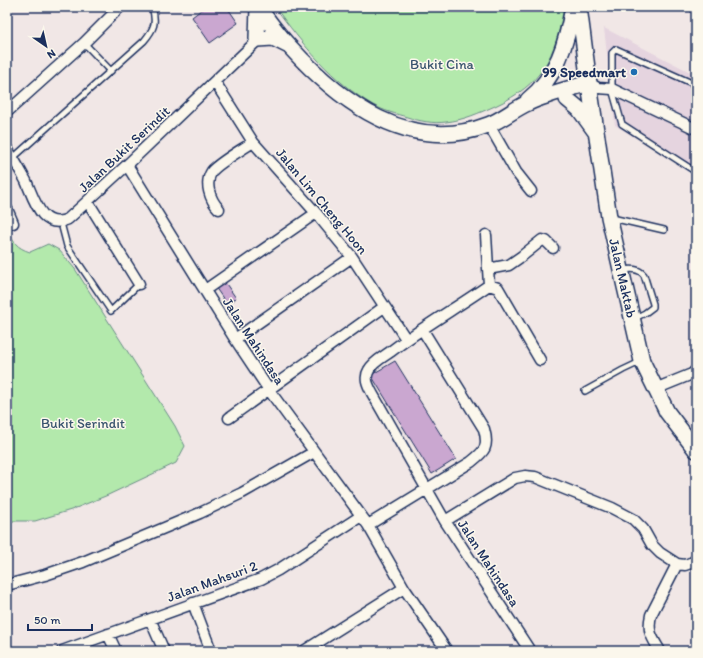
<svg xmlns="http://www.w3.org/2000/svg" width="703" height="658" font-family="Itim,sans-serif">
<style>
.built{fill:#e5d4df}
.green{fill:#b3e9ac;stroke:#678c85}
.building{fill:#caa7d0;stroke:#1b2f5e}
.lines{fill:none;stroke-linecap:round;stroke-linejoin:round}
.lane-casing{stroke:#1b2f5e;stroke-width:8}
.street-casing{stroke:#1b2f5e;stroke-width:13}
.secondary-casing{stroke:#1b2f5e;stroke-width:18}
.lane{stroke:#fbf7ec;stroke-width:5}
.street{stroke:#fbf7ec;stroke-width:10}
.secondary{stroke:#fbf7ec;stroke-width:15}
.poi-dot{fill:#1f6fb2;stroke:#fbf7ec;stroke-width:1.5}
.labels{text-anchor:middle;stroke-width:3;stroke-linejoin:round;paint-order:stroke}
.park-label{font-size:14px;fill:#39546e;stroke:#fbf7ec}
.poi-label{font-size:14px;font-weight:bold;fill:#1b2f5e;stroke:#fbf7ec;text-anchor:end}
.street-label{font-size:14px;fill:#1b2f5e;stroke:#fbf7ec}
</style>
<rect width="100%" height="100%" fill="#f1e7e6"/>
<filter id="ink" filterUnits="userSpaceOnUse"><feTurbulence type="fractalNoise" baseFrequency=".025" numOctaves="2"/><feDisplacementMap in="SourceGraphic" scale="8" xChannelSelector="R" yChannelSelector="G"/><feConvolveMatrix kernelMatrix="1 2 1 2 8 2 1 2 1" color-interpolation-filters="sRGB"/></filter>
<g filter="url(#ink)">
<path class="built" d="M604,28L696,75V175L615,125Z"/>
<path class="green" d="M275,7H564C555,57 543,84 495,106C479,113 464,120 446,122C433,124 419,121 407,117C396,114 384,111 373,105C333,82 302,44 275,7Z
M7,229C13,242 17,248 30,252L48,244L59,250L75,269L175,426L185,446L176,463L108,495L71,510L35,521H7Z"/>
<path class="building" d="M205,7H227L238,23L210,43L192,17Z
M224,281L236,298L227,304L215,287Z
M395,361L456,459L432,474L371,375Z"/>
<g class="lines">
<g class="lane-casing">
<path id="lane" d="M84,43L111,71
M696,85L616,49L612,53V89L622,124L696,172
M13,158L144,41C154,29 157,23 152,7
M612,218L664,230
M61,223L67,246L111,311L139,284
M622,270C631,269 638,268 644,275L653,304V307L645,313L633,319
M585,391L623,370L642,361"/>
</g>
<g class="street-casing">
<path id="street" d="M215,82L253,142L316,213L352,257L406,339
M589,83L598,88L612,89L696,129
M7,112L84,43L120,7
M489,125L516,172L531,191
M7,149C14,159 20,170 26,181C34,199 42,231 68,219L127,165L262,36
M127,165L235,339L269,390L368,525L404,588L447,651
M88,202L139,284
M7,209L13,223
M219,209C210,200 204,183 212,171C220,162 243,149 253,142
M486,235L489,285
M488,269L509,265L522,256L542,240L546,241L553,248
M205,290L316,213
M235,339L352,257
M655,389L692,374L696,370
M229,418L384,307
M445,521L515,478L525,476L535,477L612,508L633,519L643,529L652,545L660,553L677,564L685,565L693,562L696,559
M368,525L471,462C485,451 489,447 484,429L422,329
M7,585L45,575L83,562L200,513L242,493L314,452
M193,603L211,651
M150,619L164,651
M108,634L116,651
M62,651L261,579L278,570L361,516
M304,651L404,588
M530,651L445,521L372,393C368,385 364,378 369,370C373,362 383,357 390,352C421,328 456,308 489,285L498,288L540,360
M660,651C652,637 647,632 651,615L677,564"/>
</g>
<g class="secondary-casing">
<path id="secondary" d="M258,7C268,20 278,35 290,47C341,103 410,155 488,125C502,120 514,109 528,103C547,94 569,89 589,83
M258,7L257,39L273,38L287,45
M579,7L590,91L609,217L642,361L667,412L696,450
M567,99L579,109L595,131
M528,100C557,77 567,42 573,7"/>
</g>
<use href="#lane" class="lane"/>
<use href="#street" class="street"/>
<use href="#secondary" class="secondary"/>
</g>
</g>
<circle class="poi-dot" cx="634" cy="72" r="4"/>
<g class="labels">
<g class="park-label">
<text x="442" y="69">Bukit Cina</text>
<text x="83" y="428">Bukit Serindit</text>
</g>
<g class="poi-label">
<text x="626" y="77">99 Speedmart</text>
</g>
<g class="street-label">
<text transform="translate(124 149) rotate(-43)" y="5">Jalan Bukit Serindit</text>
<text transform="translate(322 201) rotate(50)" y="5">Jalan Lim Cheng Hoon</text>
<text transform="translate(623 278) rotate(77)" y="5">Jalan Maktab</text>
<text transform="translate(254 341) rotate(57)" y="5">Jalan Mahindasa</text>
<text transform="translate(489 563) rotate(57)" y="5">Jalan Mahindasa</text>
<text transform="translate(212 581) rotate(-20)" y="5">Jalan Mahsuri 2</text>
</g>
</g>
<rect width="703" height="658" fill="none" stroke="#fbf7ec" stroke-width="24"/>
<rect x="12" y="12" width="679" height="634" fill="none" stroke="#1b2f5e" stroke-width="1.5" filter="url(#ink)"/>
<g transform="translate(46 46) rotate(146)" stroke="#fbf7ec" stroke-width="3" paint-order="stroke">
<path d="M0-3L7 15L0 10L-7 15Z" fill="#1b2f5e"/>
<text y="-6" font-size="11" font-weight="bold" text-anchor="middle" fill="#1b2f5e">N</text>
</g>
<path d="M28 624v6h64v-6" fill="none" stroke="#1b2f5e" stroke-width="2"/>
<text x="34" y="624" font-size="12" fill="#1b2f5e" stroke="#fbf7ec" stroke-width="3" paint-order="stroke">50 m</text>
</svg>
